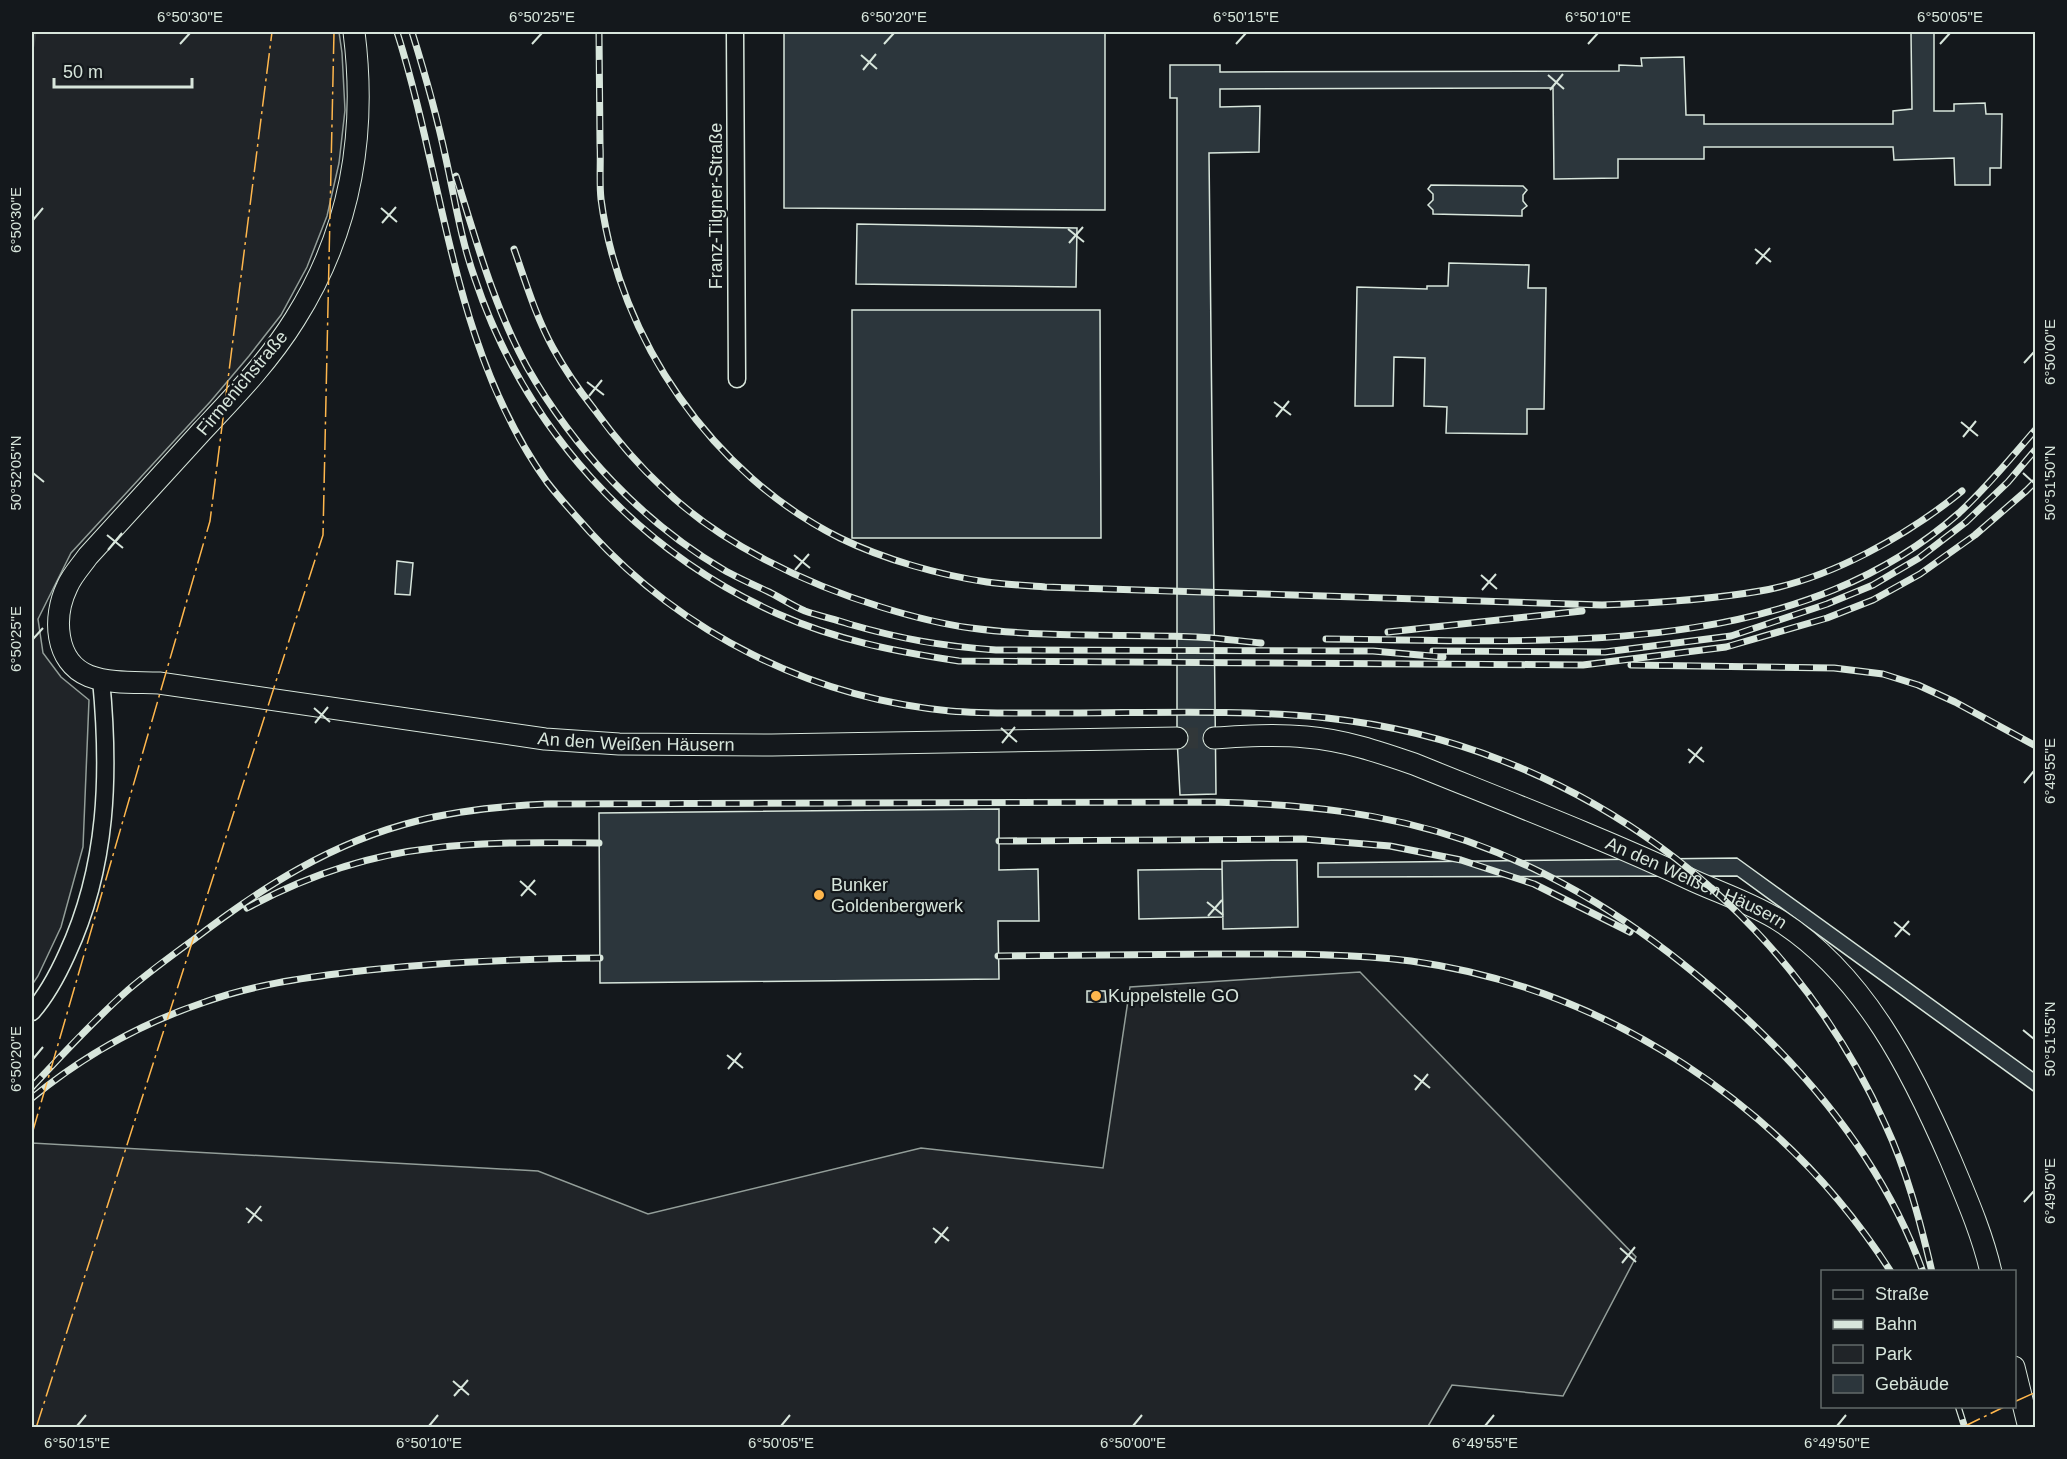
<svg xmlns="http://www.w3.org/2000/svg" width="2067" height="1459" font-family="Helvetica,sans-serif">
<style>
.green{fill:#202428;stroke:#939e99;stroke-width:1.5}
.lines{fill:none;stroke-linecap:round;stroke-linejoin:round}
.stream{stroke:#363b3e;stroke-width:5}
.building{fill:#2c363c;stroke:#d8e6dc;stroke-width:1.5}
.tertiary-tunnel{stroke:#313739;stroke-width:21;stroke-dasharray:21 10;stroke-linecap:butt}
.minor-casing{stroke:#d8e6dc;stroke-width:19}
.tertiary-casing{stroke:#d8e6dc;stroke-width:23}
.minor{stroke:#14181c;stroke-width:16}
.tertiary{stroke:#14181c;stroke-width:21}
.rail-casing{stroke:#d8e6dc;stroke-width:7}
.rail{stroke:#14181c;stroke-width:4.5;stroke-dasharray:14;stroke-linecap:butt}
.power{stroke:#ffb74d;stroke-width:1.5;stroke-dasharray:21 4.5 3 4.5;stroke-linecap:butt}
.ticks{fill:none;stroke:#d8e6dc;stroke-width:2}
.poi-dot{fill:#ffb74d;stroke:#14181c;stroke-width:2}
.labels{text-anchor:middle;stroke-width:4.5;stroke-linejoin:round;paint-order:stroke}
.street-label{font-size:18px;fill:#d8e6dc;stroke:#14181c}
.poi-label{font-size:18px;fill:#d8e6dc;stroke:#14181c;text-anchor:start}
.neatline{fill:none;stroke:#d8e6dc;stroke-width:2}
.ticks-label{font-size:15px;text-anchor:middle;fill:#d8e6dc}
</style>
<rect width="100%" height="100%" fill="#14181c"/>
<path class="green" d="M32,32H339L342,53L345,110L339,163L327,216L307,267L281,315L249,356L210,402L71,553L38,619L43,653L61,677L89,700L83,847L61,927L38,976L32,985Z
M1360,972L1636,1257L1563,1396L1452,1385L1427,1428L32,1427V1143L538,1171L648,1214L921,1148L1103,1168L1130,987Z"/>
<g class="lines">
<path class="stream" d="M32,46L34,32"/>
</g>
<path class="building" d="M784,32H1105V210L784,208Z
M1911,32H1934V111H1954V104L1985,103L1986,114H2002L2001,168H1990V185H1955L1954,158L1894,160L1893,147H1704V159H1618V178L1554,179L1553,88L1220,89V107L1260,106L1259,152L1209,153L1216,794L1180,795L1177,738V98H1170V65H1220V72L1619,71V65L1642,66L1641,58L1684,57L1686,115H1704V124H1893V111L1912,109Z
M1431,185L1523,186L1527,190L1523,195V201L1527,206L1522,210V216L1433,214V210L1428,205L1433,200V194L1428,189Z
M857,224L1077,228L1076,287L856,284Z
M1449,263L1529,265L1528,288H1546L1544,409H1527V434L1446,433L1447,407L1424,406L1425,358L1394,357L1393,406H1355L1357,287L1427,289V286H1448Z
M852,310H1100L1101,538H852Z
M397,561L413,563L410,595L395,594Z
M999,809V870L1038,869L1039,921H998L999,979L600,983L599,813Z
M1737,858L2036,1074V1093L1737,876L1318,877V863Z
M1297,860L1298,927L1223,929L1222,861Z
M1222,869L1223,917L1139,919L1138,870Z
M1087,991H1105L1106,1002H1087Z"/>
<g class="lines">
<path class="tertiary-tunnel" d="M1177,738H1214"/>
<g class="minor-casing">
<path id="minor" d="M735,32L737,379
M32,1012C46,996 58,974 67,954C108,866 110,773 101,679"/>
</g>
<g class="tertiary-casing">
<g id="tertiary">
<path id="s1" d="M354,32C367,134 350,232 295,319C269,361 235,396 202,431C164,473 126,514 88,556C81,566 72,575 67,587C53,616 54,662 89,676C110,684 137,682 159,683L545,739L619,744L772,745L1177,738"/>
<path id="s2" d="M1214,738C1245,736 1276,734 1306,737C1344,740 1379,752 1414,764C1508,802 1602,838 1694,881C1723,894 1753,904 1780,921C1865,976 1912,1071 1951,1161C1966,1197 1982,1233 1991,1272"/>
<path d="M2014,1367L2029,1428"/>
</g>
</g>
<use href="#minor" class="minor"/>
<use href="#tertiary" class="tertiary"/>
<g class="rail-casing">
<path id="rail" d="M397,32C445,183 452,349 547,482C560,499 576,516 590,532C683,634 812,698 950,711C986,714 1024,713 1061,713C1149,713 1239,709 1327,718C1572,744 1784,900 1885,1124C1907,1171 1920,1221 1932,1272
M412,32C425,74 437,116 446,159C455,200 461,240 475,279C525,428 635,550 778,614C836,640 897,652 959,661L1583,665L1726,647L1827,618L1873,600L1920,574L1975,535L2026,491L2036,481
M599,32C599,69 600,107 600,145C601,162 599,181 601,199C619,339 713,475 840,538C883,559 939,575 987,582C1006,585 1026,585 1045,587L1602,605C1654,603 1708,600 1760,591C1830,579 1908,535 1962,491
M456,176C476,240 494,307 527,367C574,449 642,522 724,570C738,578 754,585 769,592C781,598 793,606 805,611C819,616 834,619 849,624C901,639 941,646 996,650L1373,651L1443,657
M514,249C526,283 536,317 553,348C565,370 579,390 594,409C615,438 638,465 664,489C721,544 806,584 881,607C910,616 941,624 971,628C1046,638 1121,634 1197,637C1218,638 1240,641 1261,643
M1388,632L1582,611
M1326,639C1537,640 1788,663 1959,513C1987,487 2011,458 2036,429
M1433,651L1605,652L1731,636L1827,604L1873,585L1919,558L1966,522L2008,482L2036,449
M1631,665L1834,668L1883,674L1918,685L1955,702L2036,746
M999,841L1303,839L1390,846L1461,860L1534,884L1630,932
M247,908C304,877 369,855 434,848C489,841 544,843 599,843
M998,956C1070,955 1143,955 1215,954C1280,954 1346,953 1411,961C1606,988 1785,1106 1891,1272
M32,1087C63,1054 94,1020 128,990C149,972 171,956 193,940C261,888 332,842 417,821C460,810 503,806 547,804L1212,802C1300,804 1383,812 1467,841C1560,874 1637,924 1711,987C1802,1064 1882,1158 1923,1272
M32,1098C83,1056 142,1023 205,1002C252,985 302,978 351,972C435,962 517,959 600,958
M1958,1406L1965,1428"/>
</g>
<use href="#rail" class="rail"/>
<path class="power" d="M32,1134L210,521L272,32
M2014,1402L2036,1392
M36,1428L323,535L334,32
M1961,1428L2006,1406"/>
</g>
<path class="ticks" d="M180,44L190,33M532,44L542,33M884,44L894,33M1236,44L1246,33M1588,44L1598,33M1940,44L1950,33M861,55L877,69M863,70L876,54M1548,75L1564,89M1550,90L1563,74M381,208L397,222M33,220L43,208M382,223L396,207M1068,229L1084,242M1069,243L1083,227M1755,249L1771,262M1756,264L1770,248M2024,363L2034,352M587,382L604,395M589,396L602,380M1274,402L1291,415M1276,417L1289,401M1961,422L1978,436M1963,437L1976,421M33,473L44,482M2023,473L2034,483M107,535L123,548M108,550L122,533M794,555L810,568M795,570L809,554M1481,575L1497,589M1482,590L1496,574M33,639L43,628M314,708L330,722M315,723L328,707M1001,728L1017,742M1002,743L1015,727M1688,749L1704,762M1689,763L1702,747M2024,783L2034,771M520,881L536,895M521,896L535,880M1207,902L1223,915M1208,916L1222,900M1894,922L1910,935M1895,937L1909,921M2023,1030L2034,1039M727,1055L743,1068M33,1059L43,1047M728,1069L741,1053M1414,1075L1430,1088M1415,1090L1428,1074M2024,1202L2034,1191M246,1208L262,1221M248,1223L261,1206M933,1228L949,1241M935,1243L948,1227M1620,1248L1636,1262M1622,1263L1635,1247M453,1381L469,1395M454,1396L468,1380M77,1426L86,1415M429,1426L438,1415M781,1426L790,1415M1133,1426L1142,1415M1485,1426L1494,1415M1837,1426L1846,1415"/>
<g class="poi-dot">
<circle cx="819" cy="895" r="6"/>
<circle cx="1096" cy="996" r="6"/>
</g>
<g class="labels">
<g class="street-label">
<text transform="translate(716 206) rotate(-90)" y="6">Franz-Tilgner-Straße</text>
<text transform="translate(242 383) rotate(-50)" y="6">Firmenichstraße</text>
<text dy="6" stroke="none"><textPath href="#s1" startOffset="1306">An den Weißen Häusern</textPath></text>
<text dy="6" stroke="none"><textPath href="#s2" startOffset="510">An den Weißen Häusern</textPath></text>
</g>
<g class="poi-label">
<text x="831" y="891">Bunker<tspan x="831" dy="21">Goldenbergwerk</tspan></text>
<text x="1108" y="1002">Kuppelstelle GO</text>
</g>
</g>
<rect width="2067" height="1459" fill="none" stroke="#14181c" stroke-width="66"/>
<rect x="1821" y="1270" width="195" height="138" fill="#14181c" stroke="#626a69" stroke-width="1.5"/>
<rect x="1833" y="1290" width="30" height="9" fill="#14181c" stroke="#626a69" stroke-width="1.5"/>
<text x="1875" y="1300" font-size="18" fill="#d8e6dc">Straße</text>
<rect x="1833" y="1320" width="30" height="9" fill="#d8e6dc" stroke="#626a69" stroke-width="1.5"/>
<text x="1875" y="1330" font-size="18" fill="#d8e6dc">Bahn</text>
<rect x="1833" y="1345" width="30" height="18" fill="#202428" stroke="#626a69" stroke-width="1.5"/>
<text x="1875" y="1360" font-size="18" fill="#d8e6dc">Park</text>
<rect x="1833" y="1375" width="30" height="18" fill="#2c363c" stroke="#626a69" stroke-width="1.5"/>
<text x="1875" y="1390" font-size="18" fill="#d8e6dc">Gebäude</text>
<path d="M54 78v9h138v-9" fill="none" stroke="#d8e6dc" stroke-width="3"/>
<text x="63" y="78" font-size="18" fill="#d8e6dc" stroke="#14181c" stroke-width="4.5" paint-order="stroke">50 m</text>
<rect x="33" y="33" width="2001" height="1393" class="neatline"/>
<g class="ticks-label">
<text x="190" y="22">6°50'30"E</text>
<text x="542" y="22">6°50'25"E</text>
<text x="894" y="22">6°50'20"E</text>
<text x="1246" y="22">6°50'15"E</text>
<text x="1598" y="22">6°50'10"E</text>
<text x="1950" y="22">6°50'05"E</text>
<text transform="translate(16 220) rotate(-90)" y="5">6°50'30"E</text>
<text transform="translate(2050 352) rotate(-90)" y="5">6°50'00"E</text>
<text transform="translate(16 473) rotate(-90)" y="5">50°52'05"N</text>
<text transform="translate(2050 483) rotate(-90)" y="5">50°51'50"N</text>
<text transform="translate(16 639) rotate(-90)" y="5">6°50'25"E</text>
<text transform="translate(2050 771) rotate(-90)" y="5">6°49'55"E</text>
<text transform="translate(2050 1039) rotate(-90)" y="5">50°51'55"N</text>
<text transform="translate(16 1059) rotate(-90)" y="5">6°50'20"E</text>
<text transform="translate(2050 1191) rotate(-90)" y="5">6°49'50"E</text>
<text x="77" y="1448">6°50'15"E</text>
<text x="429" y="1448">6°50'10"E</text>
<text x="781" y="1448">6°50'05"E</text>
<text x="1133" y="1448">6°50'00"E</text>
<text x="1485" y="1448">6°49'55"E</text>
<text x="1837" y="1448">6°49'50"E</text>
</g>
</svg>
